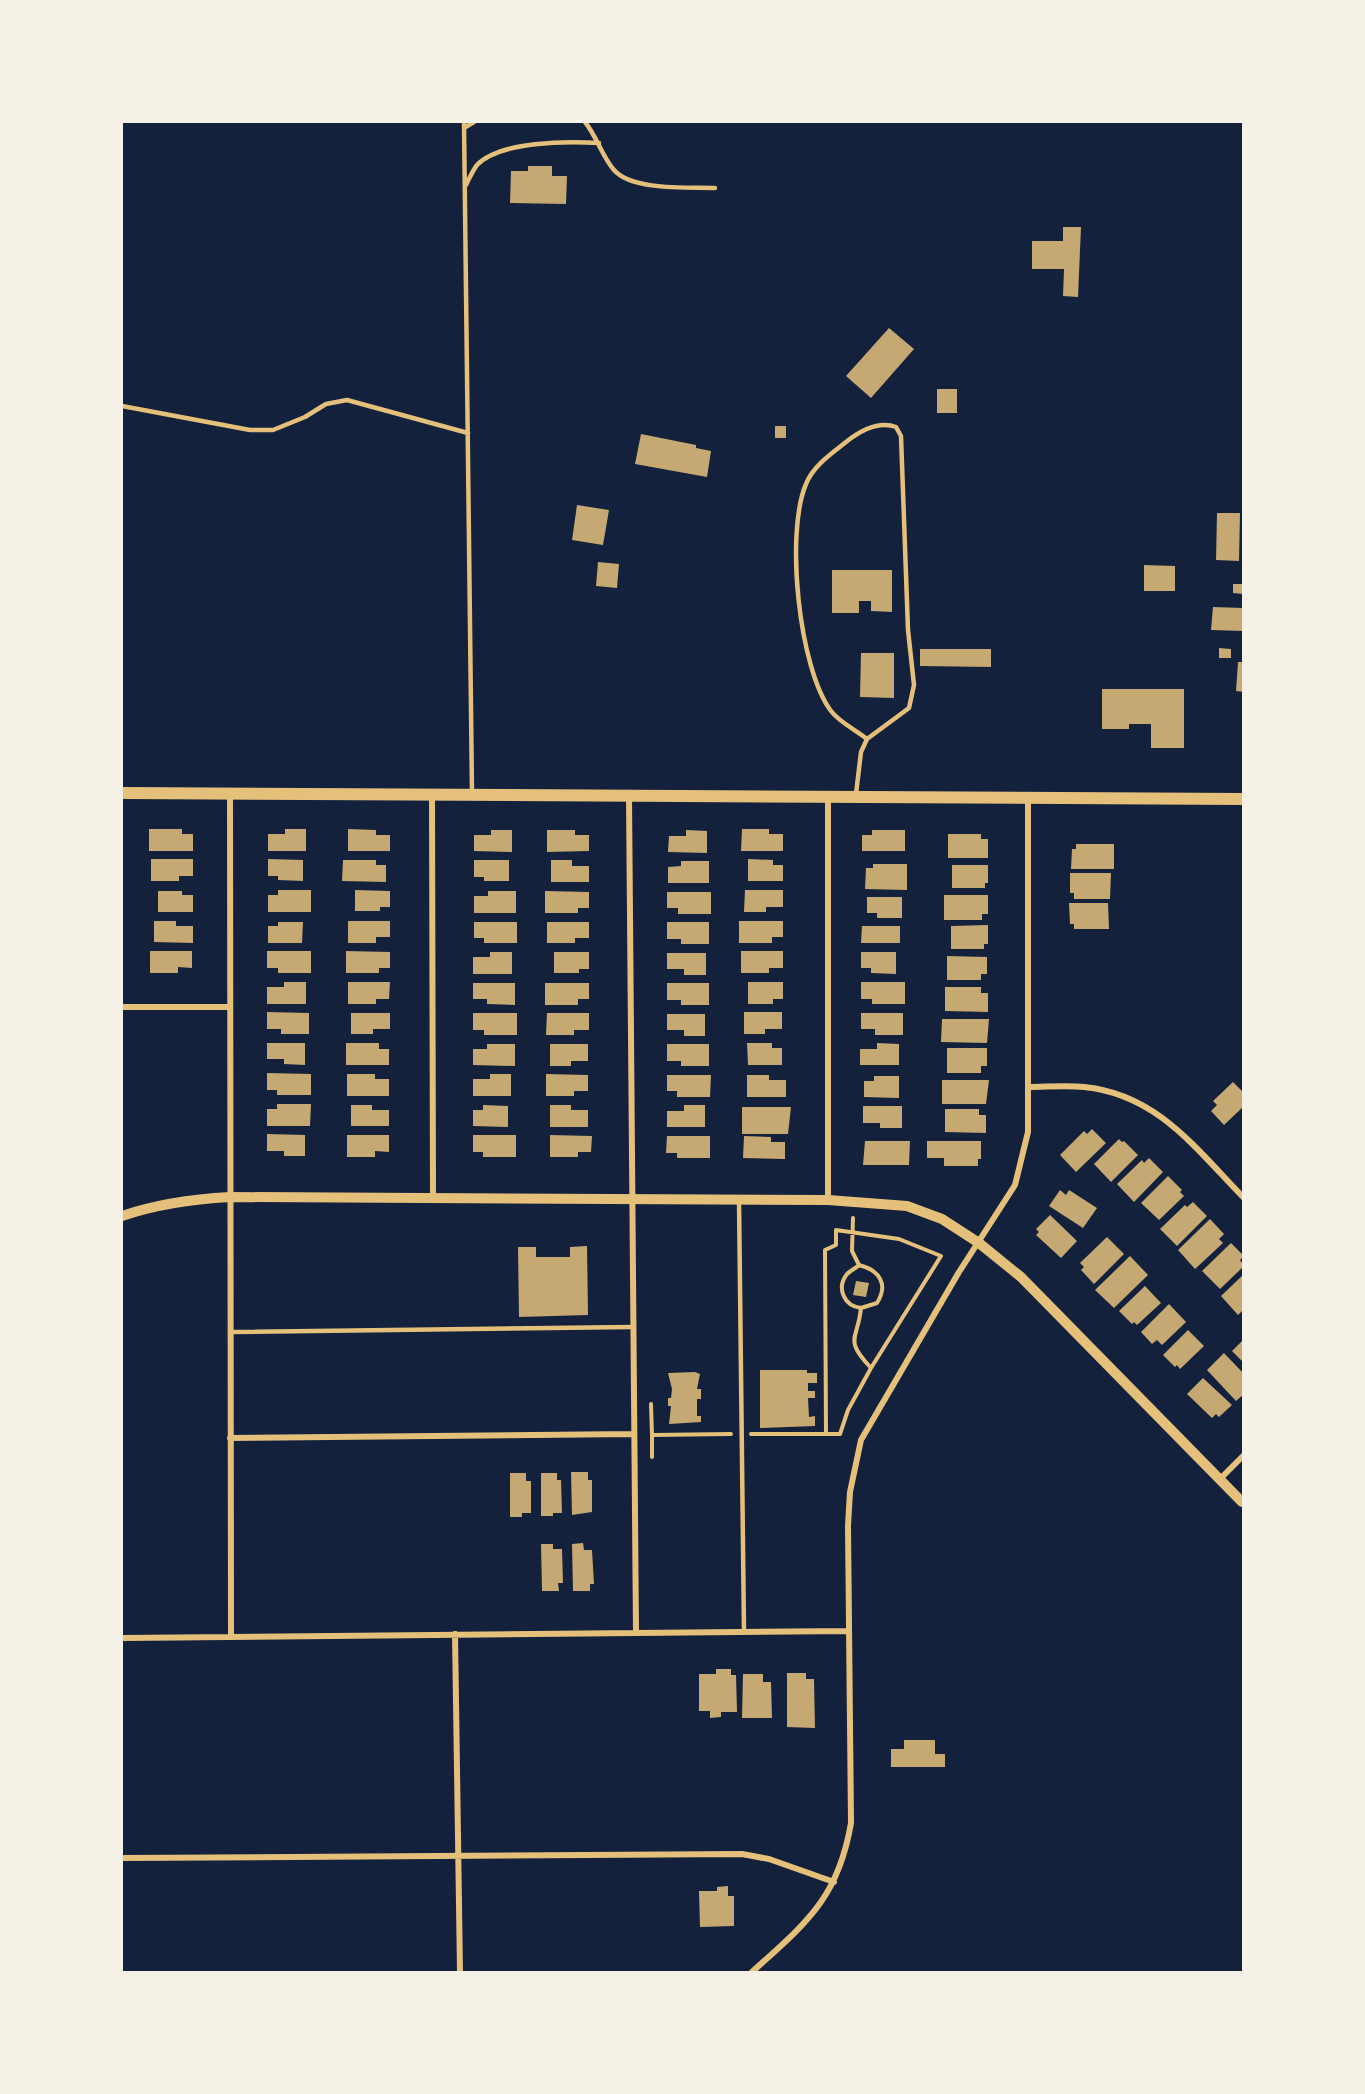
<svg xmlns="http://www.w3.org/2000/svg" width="1365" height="2094" font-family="'DejaVu Sans',sans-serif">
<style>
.building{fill:#c6a872}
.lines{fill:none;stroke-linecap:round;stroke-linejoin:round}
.path{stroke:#e5c07b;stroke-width:4}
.service{stroke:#e5c07b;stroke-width:4.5}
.minor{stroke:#e5c07b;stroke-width:6}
.tertiary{stroke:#e5c07b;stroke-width:10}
.secondary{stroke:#e5c07b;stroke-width:12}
</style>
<rect width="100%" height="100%" fill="#14213d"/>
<path class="building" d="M528,166H552V176H567L566,204L510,203L511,171H528Z
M1063,227H1081L1078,297L1063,296L1064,269H1032V241H1063Z
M889,328L914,349L871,398L846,376Z
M937,389H957V413H937Z
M775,426H786V438H775Z
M641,434L696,445V448L711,451L707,477L635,464Z
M577,505L609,510L603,545L572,540Z
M1217,513H1240L1239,561L1216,560Z
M598,562L619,564L617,588L596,586Z
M1144,565L1175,566V591H1144Z
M832,570H892V612L871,611V601H859V613H832Z
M1233,584H1243V594L1233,593Z
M1213,607L1244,608V631L1211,630Z
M1219,648L1231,649V658H1219Z
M920,649H991V667L920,666Z
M861,653H894V698L860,697Z
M1238,662H1244V692L1236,691Z
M1102,689H1184V748H1151V724H1129V729H1102Z
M149,829H182V834H193V851H149Z
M285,829H306V851H268V834H285Z
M348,829L376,830V835H390V851H348Z
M742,829H769V834H783V851H741Z
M491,830H512V852L474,851V835H491Z
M547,830H575V835H589V851L547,852Z
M686,830L707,831V853L668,852L669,836H686Z
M872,830H905V851H862V835H872Z
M948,834H981V839H988V858H948Z
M1076,844H1114V869H1071L1072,849H1076Z
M151,859H193V876H179V881H151Z
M268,859L303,860V881L278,880V876H268Z
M748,859L773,860V865H783V881H748Z
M343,860H376V865H386V882L342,881Z
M474,860H509V881H484V877H474Z
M551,860H572V866H589V882H551Z
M681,861H709V883H668V867L681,866Z
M873,864H907V890L865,889L866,868H873Z
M952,865H988V883H985V888H952Z
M1070,873H1111L1110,899H1074V893H1070Z
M278,890H311V912H268V895H278Z
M355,890L390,891V907H380V911H355Z
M745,890H783V907H766V912H744Z
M158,891H182V895H193V912H158Z
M488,891H516V913H474V896H488Z
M545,891L589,892V908H578V913H545Z
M667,892H711V914H678V908H667Z
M944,895H988V914H982V920H944Z
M867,897H902V918H877V913H867Z
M1069,903H1108L1109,929H1074V924H1070Z
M154,921H176V926H193V943L154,942Z
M348,921H390V937H376V943H348Z
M739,921H783V937H772V943H739Z
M278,922H303L302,943H268V926H278Z
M474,922H517V943H484V938H474Z
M547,922H589V938H575V943H547Z
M667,922H709V944H681V939H667Z
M988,925V944H984V949H951V926Z
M862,926H900V943H861Z
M150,951H192V968L178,967V973H150Z
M267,951H311V973H278V968H267Z
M346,951L390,952V968H379V973H346Z
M741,951H783V968H769V973H741Z
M490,952H512V974H473V957H490Z
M554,952H589V969H579V973H554Z
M861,952H896V974L871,973V968H861Z
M667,953H706V975H684V969H667Z
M947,956L987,957V974H981V980H947Z
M284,982H306V1004H267V987H284Z
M348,982H390L389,999H376V1004H348Z
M748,982H783V999H773V1004H748Z
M861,982H905V1004H872V999H861Z
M473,983H515V1005L487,1004V999H473Z
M545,983H589V999H578V1005H545Z
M667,983H709V1005H681V1000H667Z
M945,987H981V993H988V1012L945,1011Z
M267,1012L309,1013V1034H281V1029H267Z
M744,1012H782V1029H765V1034H744Z
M351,1013H390V1029H373V1034H351Z
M473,1013H517V1035H484V1030H473Z
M547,1013H589V1030H574V1035H546Z
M861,1013H903V1035H875V1029H861Z
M667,1014H705V1036H684V1030H667Z
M942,1019H989L987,1043L941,1042Z
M267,1043H305V1065L284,1064V1059H267Z
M346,1043H379V1049H389V1065H346Z
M747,1043H772V1048H782V1065H748Z
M877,1043L899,1044V1065H860V1049H877Z
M487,1044H515V1066L473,1065V1049H487Z
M550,1044H588V1061H571V1066H550Z
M667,1044H709V1066H681V1061H667Z
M947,1048H987V1066H981V1073H947Z
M267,1073L311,1074V1095H277V1090H267Z
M347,1074H375V1079H389V1096H347Z
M490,1074H511V1096H473V1079H490Z
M546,1074L588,1075V1091H574V1096H546Z
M667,1075H711L710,1097H677V1091H667Z
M747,1075H769V1080H786V1097H747Z
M874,1076H899V1098L864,1097V1081H874Z
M942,1080H989L986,1104H942Z
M1233,1082L1244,1093V1106L1224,1125L1211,1111L1217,1105L1213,1101Z
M277,1104H311L310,1126H267V1109H277Z
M351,1105H372V1110H389V1126H351Z
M483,1105L508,1106V1127L473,1126V1110H483Z
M550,1105H571V1110H588V1127H550Z
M684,1105H705V1127H667V1111H684Z
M863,1106H902V1128H880V1123H863Z
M742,1107H791L788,1134H742Z
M945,1109H979V1115H986V1133L945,1132Z
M1092,1129L1106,1143L1076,1172L1060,1155L1084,1131L1087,1134Z
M267,1134L305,1135V1156H284V1151H267Z
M347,1135H389V1152L375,1151V1157H347Z
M473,1135H516V1157H483V1152H473Z
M550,1135L592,1136L591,1152H578V1157H550Z
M667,1136H710V1158H677V1153H666Z
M744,1136L771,1137V1142H785V1159L743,1158Z
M1119,1139L1122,1142L1124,1141L1138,1155L1111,1182L1094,1164Z
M865,1141H910L909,1165H863Z
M927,1141H981V1159H978V1166H944V1158H927Z
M1149,1158L1163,1172L1134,1202L1117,1184L1142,1160L1144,1163Z
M1168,1176L1182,1190L1180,1192L1184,1196L1159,1220L1141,1203Z
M1060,1190L1066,1195L1069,1190L1097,1208L1083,1228L1049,1206Z
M1193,1202L1207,1216L1177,1246L1160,1229L1185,1205L1187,1207Z
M1050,1215L1077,1241L1061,1258L1036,1235L1039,1232L1036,1229Z
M1210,1219L1224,1234L1219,1239L1223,1243L1195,1269L1178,1250Z
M1107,1237L1124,1254L1094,1284L1081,1270L1084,1267L1080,1263Z
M1231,1243L1244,1256L1240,1260L1244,1266L1220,1289L1202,1271Z
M587,1246L588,1315L519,1317L518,1247H536V1257H570V1247Z
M1130,1256L1148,1275L1114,1308L1095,1290Z
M1244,1274V1309L1238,1315L1221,1296Z
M856,1281L869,1283L866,1297L853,1295Z
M1145,1286L1161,1303L1137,1325L1134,1322L1132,1324L1119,1311Z
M1169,1304L1186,1322L1162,1345L1157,1340L1152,1344L1141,1332Z
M1188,1330L1204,1346L1180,1369L1177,1365L1175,1367L1163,1355Z
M1244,1339V1363L1232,1351Z
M1224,1353L1244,1374V1394L1236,1401L1207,1370Z
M760,1370H807V1373H817V1383H808V1391H815V1398H808L809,1417L815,1416V1426L760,1428Z
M695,1372L700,1374L697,1389H701V1399H697V1416H701V1422L669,1424L671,1406H668V1398H671L672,1389L668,1373Z
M1203,1378L1232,1405L1219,1417L1216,1414L1212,1418L1187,1394Z
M571,1472H588V1480H592V1512L572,1515Z
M510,1473H526V1481H531V1513H522V1517H510Z
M541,1473H557V1480H561L562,1513H553V1516H541Z
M583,1543L584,1550H592L594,1584H590V1591H573L572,1544Z
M541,1544H553V1549H562L563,1583H558L559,1591H542Z
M716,1669H731V1675H736L737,1712H721V1717L710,1718V1711H699V1674H716Z
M787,1673H806V1679H814L815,1728L787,1727Z
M743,1674H763V1682H771L772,1718H742Z
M904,1740H935V1754H945V1767H891V1749H904Z
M728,1886V1896H734V1926L700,1927L699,1891H717V1887Z"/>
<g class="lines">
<path class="path" d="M853,1218L852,1251L859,1265C855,1269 851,1270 847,1274C836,1288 844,1306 861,1308L877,1303C889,1284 879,1270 859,1265
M651,1404L652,1435
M751,1434H840L848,1410L871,1368
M826,1434L825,1250L836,1245V1230L899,1239L941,1256L871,1368C843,1338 858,1340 861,1308
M652,1457V1435L731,1434"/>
<path class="service" d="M464,122L472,793
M585,122C597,137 602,156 614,170C632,191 689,187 715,188
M464,128L474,122
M466,185C469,179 473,170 477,165C500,141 568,141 599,143
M122,406L250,430H273L305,417L326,404L347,400L468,433
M856,794L861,752L867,739L909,708L914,685L908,630L901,436L896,427C879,421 860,431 846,442C831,454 813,466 806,484C785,533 799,669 831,711C839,722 856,730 867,739
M739,1199L744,1632
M230,1332L632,1327"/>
<path class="minor" d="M230,794L231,1635
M432,795L433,1198
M629,796L636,1633
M828,797V1200
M122,1007H230
M1028,1087C1046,1087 1066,1085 1084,1087C1157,1094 1196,1149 1244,1198
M230,1438L633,1434
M1220,1479L1244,1455
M455,1634L460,1972
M122,1638L849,1631
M122,1858L742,1854L769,1859L834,1882
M752,1972C806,1923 838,1899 851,1823L848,1526L850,1492L861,1440L959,1272L1015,1185L1028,1132V798"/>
<path class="tertiary" d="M122,1216C157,1204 193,1199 230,1197L828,1200L907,1206L942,1219L979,1243L1021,1277L1242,1502"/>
<path class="secondary" d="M122,793L1244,799"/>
</g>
<rect width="1365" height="2094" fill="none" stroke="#f6f1e7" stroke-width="246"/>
</svg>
